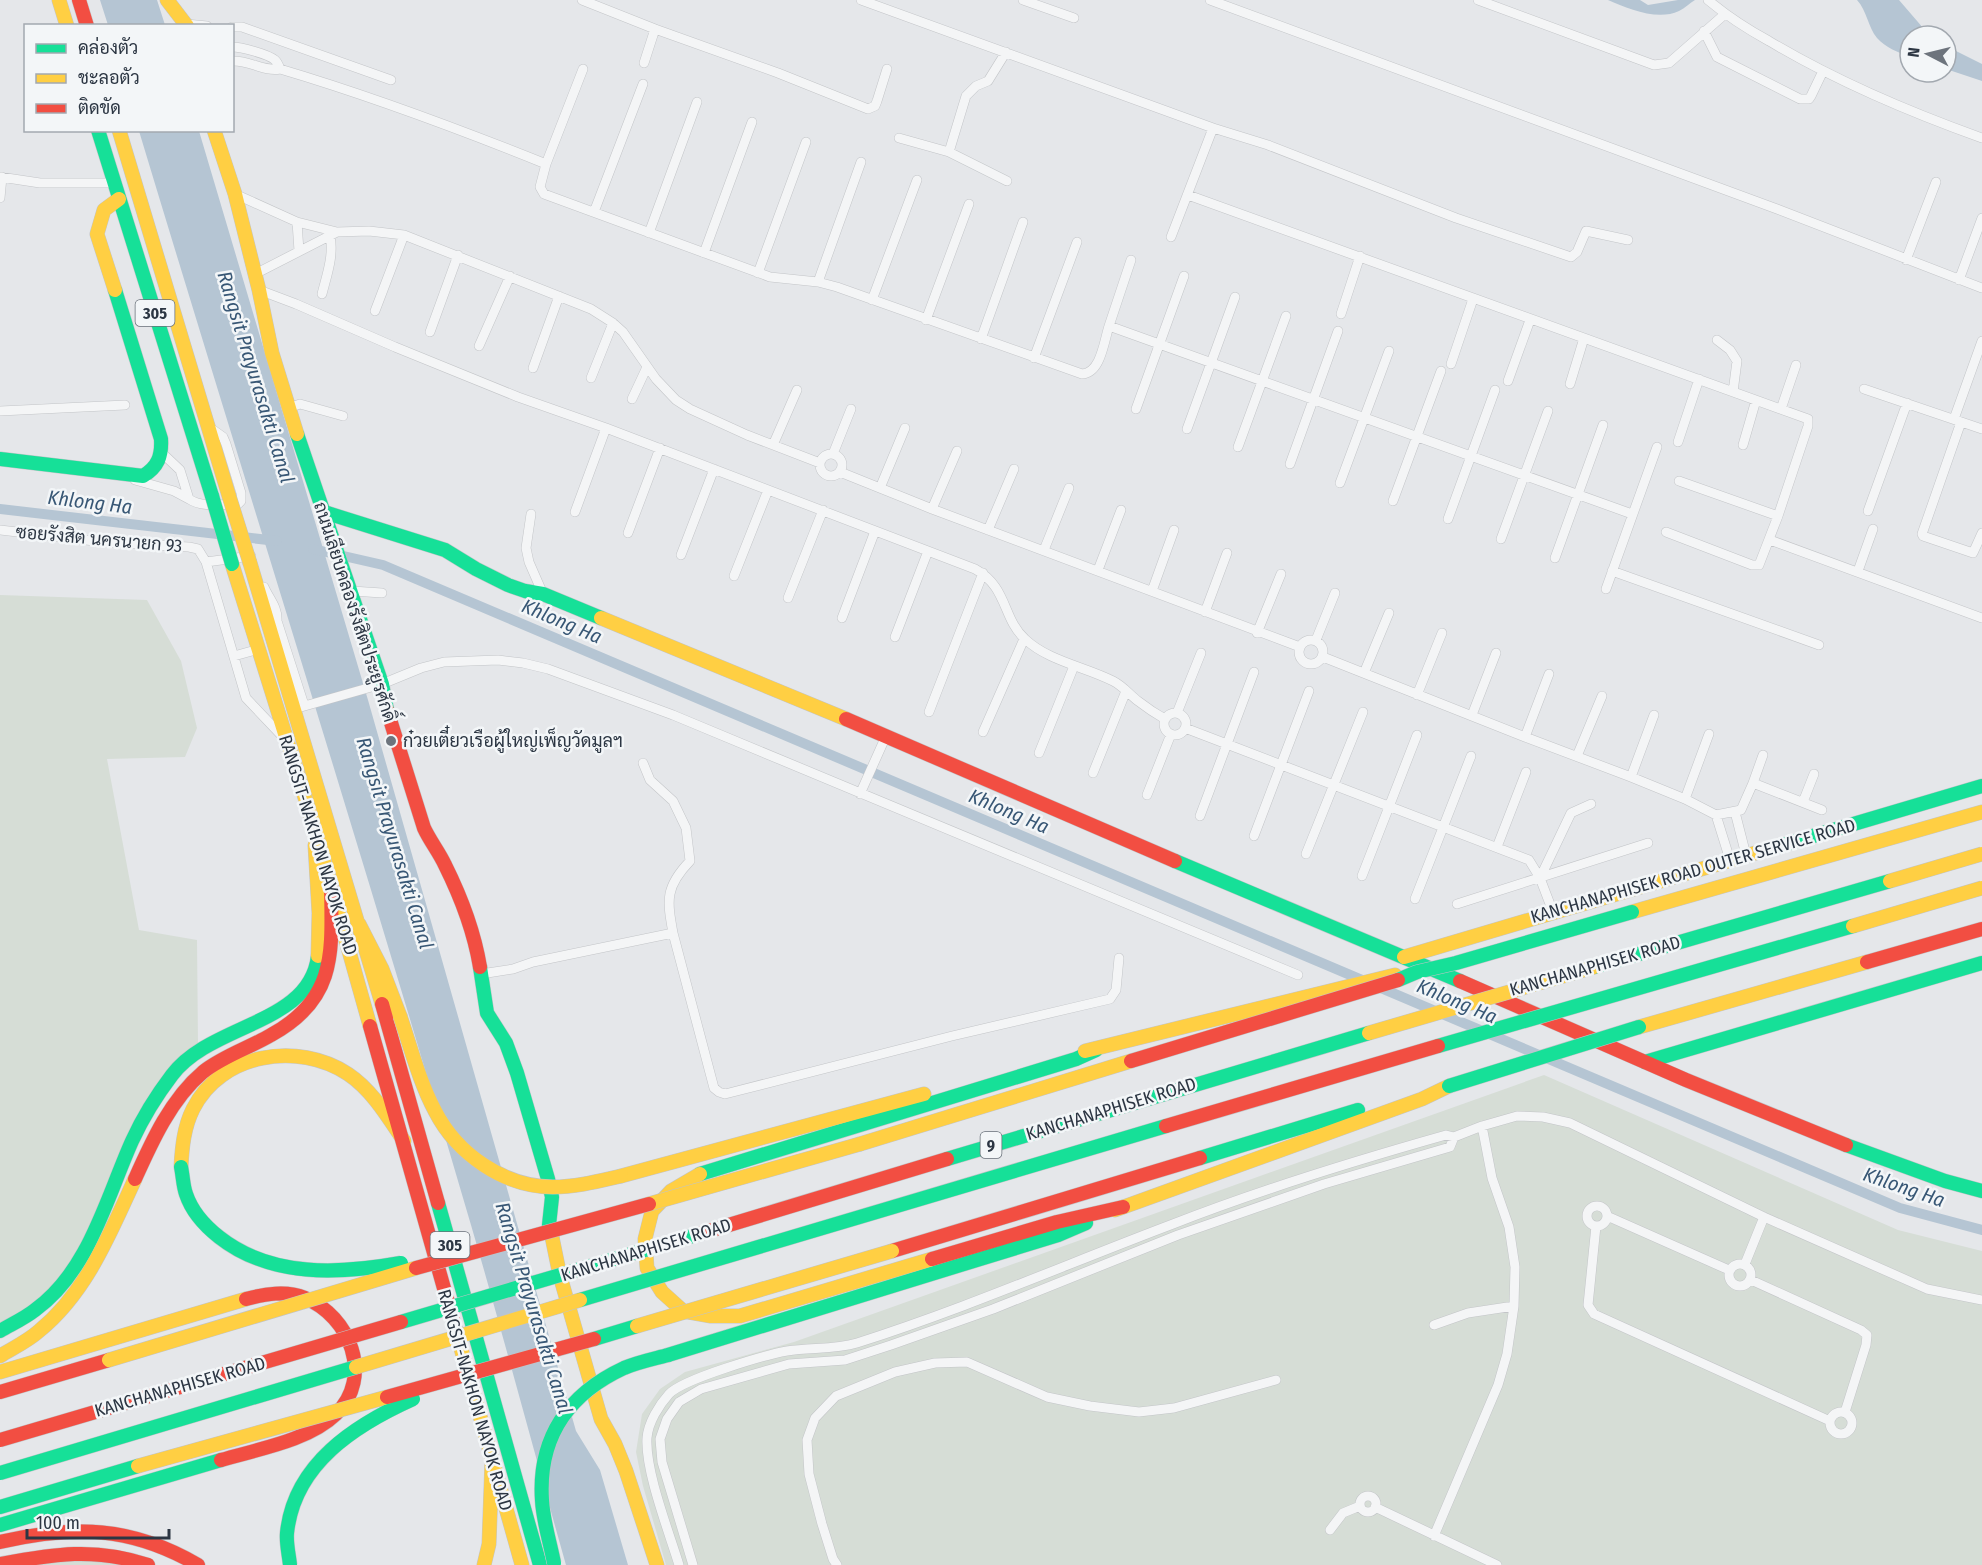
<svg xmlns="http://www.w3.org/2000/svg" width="1982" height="1565" font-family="'Fira Sans Condensed',Sarabun,sans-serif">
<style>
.green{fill:#d6ddd6}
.water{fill:#b5c5d3}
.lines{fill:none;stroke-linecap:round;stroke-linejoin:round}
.canal{stroke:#b5c5d3;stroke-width:10}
.street-casing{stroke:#c3c5c8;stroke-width:10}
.fast-casing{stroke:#c3c5c8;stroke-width:15}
.slow-casing{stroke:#c3c5c8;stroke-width:15}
.jam-casing{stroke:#c3c5c8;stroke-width:15}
.street{stroke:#f4f5f6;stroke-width:9}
.fast{stroke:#16e098;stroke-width:14}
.slow{stroke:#ffcf43;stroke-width:14}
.jam{stroke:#f24e42;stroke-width:14}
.fast-bridge-casing{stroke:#c1c4c7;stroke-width:15;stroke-linecap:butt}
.slow-bridge-casing{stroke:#c1c4c7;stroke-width:15;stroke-linecap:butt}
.jam-bridge-casing{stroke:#c1c4c7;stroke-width:15;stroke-linecap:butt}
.fast-bridge{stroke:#16e098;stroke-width:14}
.slow-bridge{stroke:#ffcf43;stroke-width:14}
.jam-bridge{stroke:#f24e42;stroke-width:14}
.poi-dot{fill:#6d747d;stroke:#f3f6f8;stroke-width:2}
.labels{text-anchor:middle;stroke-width:5;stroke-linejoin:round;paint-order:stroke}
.shield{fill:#f3f6f8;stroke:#687079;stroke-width:1.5}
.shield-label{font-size:16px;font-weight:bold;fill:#2c3643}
.street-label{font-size:18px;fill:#2c3643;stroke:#f3f6f8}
.poi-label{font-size:18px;fill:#2c3643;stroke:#f3f6f8;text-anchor:start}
.water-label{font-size:20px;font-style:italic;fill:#385775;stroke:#f3f6f8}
</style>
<rect width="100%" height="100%" fill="#e5e7ea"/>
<path class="green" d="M0,595L147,600L181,661L197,728L185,757L107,759L139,930L197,940L198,1044L161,1080L93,1229L47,1295L0,1326Z
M1544,1075L1898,1230L1982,1251V1565H666L643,1486L636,1452L642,1414L660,1389L685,1372L794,1342Z
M67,1555L142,1565H27Z"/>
<path class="water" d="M100,0H157L165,25H108Z
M1608,0H1640L1648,5L1678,0H1695C1690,3 1685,8 1679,11C1658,21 1628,9 1608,0Z
M1857,0H1899L1930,36H1910V57C1899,53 1885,47 1877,38C1868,27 1867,11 1857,0Z
M1946,46L1982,64V81L1946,69Z
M139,131H199L368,700L576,1431L600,1470L628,1565H566C534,1452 504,1338 471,1225C364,859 249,495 139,131Z"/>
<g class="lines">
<path class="canal" d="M0,509L277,541
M313,549L383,565L1900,1208L1982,1230"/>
<g class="street-casing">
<path id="street" d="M582,0L655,29L778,73L868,109L875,106L877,101L887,69
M861,0L1213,128L1268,145L1456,218L1571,257L1577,252L1586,231L1628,240
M1023,0L1074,18
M1210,0L1777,209L1982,288
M1478,0L1654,65L1669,63L1725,14
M1708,0C1727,16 1747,29 1769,41C1836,81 1909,112 1982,138
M186,24L207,26
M232,27H242L391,80
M1704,31L1717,57L1800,99H1809L1811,96L1823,71
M232,47C241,47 268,54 275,60C278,63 279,66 280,69
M232,61C249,60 264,72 280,69C371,96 459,129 546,164L540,187L544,194L770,277L818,282L837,287L1082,374C1101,373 1104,341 1109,326L1632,514
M644,63L655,29
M899,138L949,152L1007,181
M949,152L966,96L976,86L988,81L1006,52
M546,164L583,69
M0,177L40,183H114
M235,194L297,222L337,232L369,231L404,235L591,309L613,323L623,332L656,379L676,400L690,409L747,435L820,463
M1188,195L1808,419V426L1778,516L1759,565H1752L1666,532
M0,198L2,177
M594,212L643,84
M297,222L299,251
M649,233L697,102
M1171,237L1213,128
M704,253L752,122
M1906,260L1936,182
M758,273L806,142
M255,274L337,232
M1959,280L1982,218
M818,282L861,162
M259,290L296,304L395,347L518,397L606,428L975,569C1008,587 1002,618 1025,639C1048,661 1086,667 1113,681C1123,686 1130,695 1138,701C1147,708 1156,714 1165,719
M322,294C327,274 334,256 330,235
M872,300L917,180
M375,311L404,235
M1341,314L1360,256
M926,320L969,204
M1109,326L1131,260
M430,332L458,255
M981,339L1023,222
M1717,340L1730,350L1737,361L1733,392
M479,346L510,276
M1034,358L1077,242
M1451,364L1473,299
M533,368L559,296
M591,378L613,323
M1508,381L1530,320
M1570,384L1584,338
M1864,389L1982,429
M632,399L647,367
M288,408L300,404L343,416
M1136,409L1184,276
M1781,409L1796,365
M0,411L125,405
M1954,419L1982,341
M1961,422L1922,534L1923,536L1973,553L1982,533
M1187,429L1235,297
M1678,442L1699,379
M773,445L797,390
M1743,445L1756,400
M1238,447L1286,316
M161,452L180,470L189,499C202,508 222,504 238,504L241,501V493L226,444L223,437L209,427
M820 465a11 11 0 1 1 22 0a11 11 0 1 1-22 0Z
M833,454L851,409
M1290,464L1338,331
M840,472L932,509L1300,647
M135,480L174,491L189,499
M1679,481L1778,516
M1340,483L1389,351
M880,488L905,428
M1393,501L1441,371
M932,509L957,451
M1868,511L1907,403
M575,512L606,428
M531,514L526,548L529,562L543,594
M1448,519L1495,390
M0,530L103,542L189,547L198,549L206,562L246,698L282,736
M988,530L1014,469
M628,533L660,448
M1501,539L1548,411
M1770,540L1982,618
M1044,550L1069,488
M681,555L714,469
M1555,558L1603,425
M206,562L251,556
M1098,570L1121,510
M1612,571L1819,645
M1858,571L1873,529
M734,576L768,490
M264,587C269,599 278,607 277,621L304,705
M1606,589L1657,447
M352,591L382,593
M1152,591L1174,530
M788,598L823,510
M1205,612L1227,553
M842,618L875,531
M1257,633L1281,574
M895,637L928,551
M1299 652a12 12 0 1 1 24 0a12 12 0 1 1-24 0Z
M1316,640L1335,593
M234,656L259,649
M1323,657L1525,737L1631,777L1685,799L1716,815L1741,810L1753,783L1822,810
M1364,673L1389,613
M1417,695L1442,633
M294,709L382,684L421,668L444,662L498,660L523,663L548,669L673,715L1298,975
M929,712L983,573
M1177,713L1201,653
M1164 724a11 11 0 1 1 22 0a11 11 0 1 1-22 0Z
M1472,715L1496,653
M1185,728L1529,860L1540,878L1553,912
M983,732L1024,639
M1525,737L1549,674
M1039,753L1074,666
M1577,756L1602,696
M643,763L650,780L673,801L686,828L690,861C665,887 667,900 673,933
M1093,773L1126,691
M1631,777L1654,715
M1753,783L1763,755
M860,794L886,736
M1147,795L1171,734
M1685,799L1709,734
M1803,802L1814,774
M1735,812L1746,855
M1716,815L1730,860
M1200,816L1254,672
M1254,836L1309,691
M1497,847L1526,772
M1306,854L1363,712
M1362,876L1417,735
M1540,878L1571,813L1591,804
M1415,899L1471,756
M1457,904L1648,843
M481,974L513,969L533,962L673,933L714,1088L719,1092L725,1094L952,1036L1110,999L1116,990L1119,958
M1587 1216a10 10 0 1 1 20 0a10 10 0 1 1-20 0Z
M1607,1216L1729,1270
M1596,1226L1588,1305L1594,1314L1830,1421
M1729 1275a11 11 0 1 1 22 0a11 11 0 1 1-22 0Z
M1745,1264L1764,1217
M1751,1280L1861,1330L1867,1335L1866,1345L1845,1412
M1434,1325L1468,1313L1514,1306
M1830 1423a11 11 0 1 1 22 0a11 11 0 1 1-22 0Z
M1360 1504a8 8 0 1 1 16 0a8 8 0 1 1-16 0Z
M1375,1507L1497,1565
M1330,1530L1343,1513L1360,1506
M1434,1536L1498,1385L1507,1354L1514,1306L1515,1267L1509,1227L1492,1178L1482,1126
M679,1565C669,1532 645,1471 647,1438C648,1423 659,1405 669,1394C683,1379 765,1355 787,1351C810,1347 834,1350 857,1343C964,1309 1067,1264 1173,1224C1262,1189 1354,1161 1446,1135L1454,1137L1482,1126L1517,1116L1543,1117L1570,1123L1764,1217L1927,1289L1982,1300
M693,1565L662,1462L660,1439L667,1419L679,1402L701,1389L789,1364L845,1360L891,1345L993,1309L1178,1235L1324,1184L1450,1147L1454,1137
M837,1565L833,1559L822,1524L809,1474L807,1440L815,1418L836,1396L895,1372L935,1363L967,1362L1047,1397L1090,1406L1139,1412L1174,1408L1276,1380"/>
</g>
<g class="fast-casing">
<path id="fast" d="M98,130L212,496
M297,434L382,684L387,710
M0,459L143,476C158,467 162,456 161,439L115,290
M324,512L445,550L476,569L508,585L525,591L543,594L601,618
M1769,849L1982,786
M1175,861L1460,981
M480,967L487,1013L506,1043L517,1073L548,1179L552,1197L549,1225L552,1237
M1645,1062L1982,963
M1846,1145L1945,1181L1982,1191
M1200,1158L1358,1110
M700,1174L1076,1059L1096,1050
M438,1203L540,1565
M0,1331C12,1324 25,1318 35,1310C89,1271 106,1199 132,1141C143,1117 156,1096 172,1075C211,1023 310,1025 318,956
M594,1339L637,1326
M668,1355L1058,1235L1086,1223
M0,1507L138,1466
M0,1525L221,1460"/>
</g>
<g class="slow-casing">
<path id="slow" d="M59,0L67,26
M167,0L187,26
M119,130L229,496
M214,130L235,194L259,290L272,353L297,434
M115,290L97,234L104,210L119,199
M250,563L382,1004
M232,564L315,830L370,1026
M601,618L846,719
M315,845L319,913L318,956
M1632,912L1982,812
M359,924L382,969L400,1016
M1404,957L1769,849
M1639,1027L1867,962
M1085,1051L1395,975
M860,1144L1131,1061
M181,1167C182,1147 184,1127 193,1109C221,1053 298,1041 348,1074C372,1090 388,1117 404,1141
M700,1174L671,1191L652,1211L645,1239L647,1268L662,1292L683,1311L711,1316H740L932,1259
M621,1176L924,1094
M1115,1210L1422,1099L1449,1086
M552,1237L560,1276L601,1419L615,1444L626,1471L657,1565
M458,1338L522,1565
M0,1356C13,1348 28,1341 39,1331C87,1292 110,1233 135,1179
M0,1372L246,1299
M484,1565L489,1544L492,1460"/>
</g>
<g class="jam-casing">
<path id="jam" d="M79,0L87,26
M387,710L424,828C430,841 439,852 445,865C461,897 474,931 480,967
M846,719L1175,861
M1867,962L1982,929
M1460,981L1686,1080L1846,1145
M382,1004L438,1203
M370,1026L458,1338
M135,1179C152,1141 171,1099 203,1072C223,1056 249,1048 271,1035C337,999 332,952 331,886
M892,1251L1200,1158
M932,1259L1057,1222L1123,1207
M0,1392L109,1360
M221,1460C258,1449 308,1441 336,1414C374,1377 350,1316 305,1298C286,1290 265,1294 246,1299
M0,1542C75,1525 131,1526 198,1565
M0,1564C54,1554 95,1547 148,1565"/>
</g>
<use href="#street" class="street"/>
<use href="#fast" class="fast"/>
<use href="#slow" class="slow"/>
<use href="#jam" class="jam"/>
<g class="fast-bridge-casing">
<path id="fast-bridge" d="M212,496L232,564
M1594,967L1890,881
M1398,980L1417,972L1456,963L1632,912
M1438,1046L1853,926
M1449,1086L1639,1027
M947,1159L1369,1033
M181,1167C183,1176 183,1186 186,1194C192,1212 205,1226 219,1237C271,1278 340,1274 401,1263
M580,1300L1166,1126
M401,1322L699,1234
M0,1473L356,1367
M554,1563C550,1542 543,1521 542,1500C538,1438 568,1394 624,1368C638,1362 653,1359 668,1355
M290,1565C289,1555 286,1543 287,1533C294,1464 355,1425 413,1399"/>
</g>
<g class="slow-bridge-casing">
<path id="slow-bridge" d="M229,496L250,563
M1890,881L1982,854
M1853,926L1982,888
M400,1016C411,1048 419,1081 435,1111C457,1154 504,1187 553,1187C576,1187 599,1181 621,1176
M1369,1033L1594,967
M649,1204L860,1144
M637,1326L892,1251
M109,1360L416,1268
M356,1367L580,1300
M138,1466L387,1397"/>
</g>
<g class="jam-bridge-casing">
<path id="jam-bridge" d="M1131,1061L1398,980
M1166,1126L1438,1046
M699,1234L947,1159
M416,1268L649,1204
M387,1397L594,1339
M0,1440L401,1322"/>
</g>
<use href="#fast-bridge" class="fast-bridge"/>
<use href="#slow-bridge" class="slow-bridge"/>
<use href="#jam-bridge" class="jam-bridge"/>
</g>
<circle class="poi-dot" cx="391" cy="741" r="6"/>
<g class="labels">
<g class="shield">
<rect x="135.5" y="300" width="39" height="26" rx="4.5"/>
<rect x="980.5" y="1132" width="21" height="26" rx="4.5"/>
<rect x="430.5" y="1232" width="39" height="26" rx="4.5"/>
</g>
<g class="shield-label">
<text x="155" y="319">305</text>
<text x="991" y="1151">9</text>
<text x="450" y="1251">305</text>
</g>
<g class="street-label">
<text transform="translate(99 539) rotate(5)" y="6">ซอยรังสิต นครนายก 93</text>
<text transform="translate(355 612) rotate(72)" y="6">ถนนเลียบคลองรังสิตประยูรศักดิ์</text>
<text transform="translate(318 845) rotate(73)" y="6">RANGSIT-NAKHON NAYOK ROAD</text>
<text transform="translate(1693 871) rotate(-16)" y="6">KANCHANAPHISEK ROAD OUTER SERVICE ROAD</text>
<text transform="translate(1595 966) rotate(-16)" y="6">KANCHANAPHISEK ROAD</text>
<text transform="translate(1111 1109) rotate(-17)" y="6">KANCHANAPHISEK ROAD</text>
<text transform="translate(646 1250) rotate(-17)" y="6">KANCHANAPHISEK ROAD</text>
<text transform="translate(180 1387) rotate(-16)" y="6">KANCHANAPHISEK ROAD</text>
<text transform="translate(475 1400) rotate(74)" y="6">RANGSIT-NAKHON NAYOK ROAD</text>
</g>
<g class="poi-label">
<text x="403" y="747">ก๋วยเตี๋ยวเรือผู้ใหญ่เพ็ญวัดมูลฯ</text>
</g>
<g class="water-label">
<text transform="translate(256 377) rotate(73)" y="7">Rangsit Prayurasakti Canal</text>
<text transform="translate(90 502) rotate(7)" y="7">Khlong Ha</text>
<text transform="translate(562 621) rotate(23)" y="7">Khlong Ha</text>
<text transform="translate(1009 811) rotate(23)" y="7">Khlong Ha</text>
<text transform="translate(395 843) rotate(73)" y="7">Rangsit Prayurasakti Canal</text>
<text transform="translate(1457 1001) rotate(23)" y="7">Khlong Ha</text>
<text transform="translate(1904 1187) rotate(19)" y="7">Khlong Ha</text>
<text transform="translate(534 1308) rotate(73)" y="7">Rangsit Prayurasakti Canal</text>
</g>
</g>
<rect x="24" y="24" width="210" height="108" fill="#f3f6f8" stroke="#a3a9b0" stroke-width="1.5"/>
<rect x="36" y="44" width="30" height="9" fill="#16e098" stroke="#a3a9b0" stroke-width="1.5"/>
<text x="78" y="54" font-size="18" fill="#2c3643">คล่องตัว</text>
<rect x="36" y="74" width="30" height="9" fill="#ffcf43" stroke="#a3a9b0" stroke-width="1.5"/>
<text x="78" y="84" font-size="18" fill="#2c3643">ชะลอตัว</text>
<rect x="36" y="104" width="30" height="9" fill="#f24e42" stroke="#a3a9b0" stroke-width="1.5"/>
<text x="78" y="114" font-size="18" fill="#2c3643">ติดขัด</text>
<g transform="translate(1928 54) rotate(277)"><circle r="28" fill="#f3f6f8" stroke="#a3a9b0" stroke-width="1.5"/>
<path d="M0-4.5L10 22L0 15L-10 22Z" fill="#6d747d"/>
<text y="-9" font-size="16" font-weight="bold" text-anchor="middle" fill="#2c3643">N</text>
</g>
<path d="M27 1529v9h142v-9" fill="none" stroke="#2c3643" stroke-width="3"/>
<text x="36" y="1529" font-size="18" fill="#2c3643" stroke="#f3f6f8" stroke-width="4.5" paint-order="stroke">100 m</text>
</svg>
